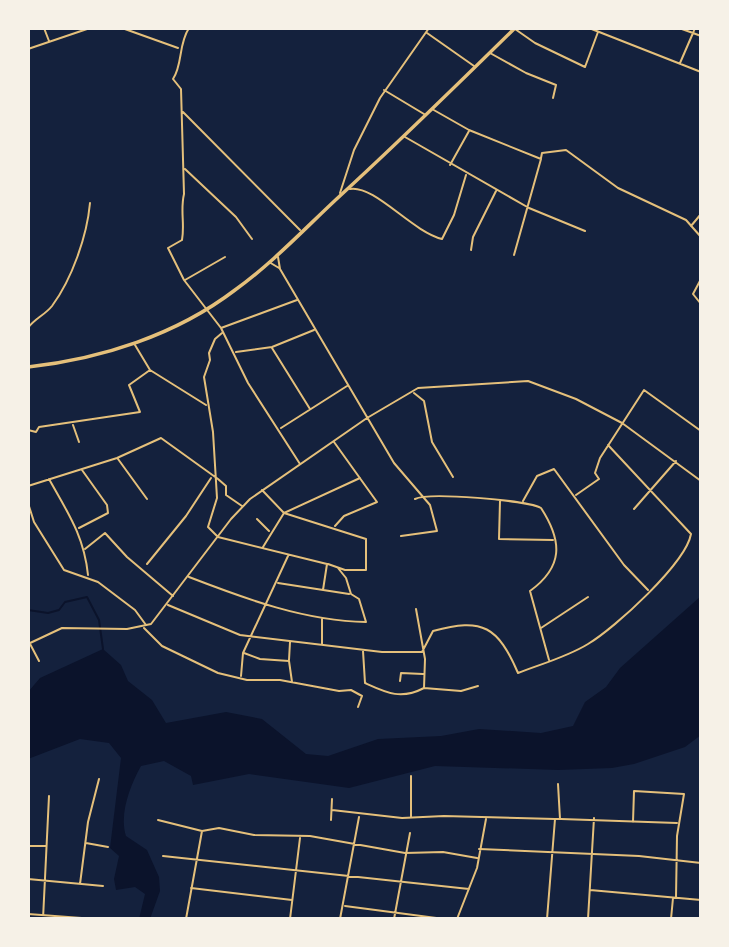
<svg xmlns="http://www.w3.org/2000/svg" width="729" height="947" font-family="Commissioner,sans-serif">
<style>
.water{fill:#0b132b}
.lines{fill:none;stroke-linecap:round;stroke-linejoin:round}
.stream{stroke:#0b132b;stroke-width:2}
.minor{stroke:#e5c07b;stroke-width:2}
.primary{stroke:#e5c07b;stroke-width:3.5}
</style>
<rect width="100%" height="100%" fill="#14213d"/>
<path class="water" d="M701,596V735L685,747L634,764L612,768L558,770L435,766L349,788L249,774L193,785L191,776L164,761L141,766C130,786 119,814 126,836L147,850L159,877L160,891L150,919H139L145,894L135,887L116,890L114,879L119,856L110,848L121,758L109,743L80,739L28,759V692L40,678L103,649L121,665L128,681L152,700L166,723L226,712L262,719L306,754L328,756L378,739L441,736L479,729L541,733L573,726L585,702L606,687L620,668Z"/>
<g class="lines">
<path class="stream" d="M28,610L48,613L59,610L65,602L87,597L99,620L103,649"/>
<path class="minor" d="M44,28L49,41
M122,28L178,48
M189,28C178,45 183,64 173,79L181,89L184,194C180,211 185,223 182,240L168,248L184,280L221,328L248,383L300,464
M589,28L701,72
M679,28L693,33L680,63
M695,28L693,33L701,36
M515,29L535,43L585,67L598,32
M427,33L474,66
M28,49L90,28
M490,53L526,73L556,85L553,98
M384,90L424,114
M432,109L469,130L541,159L514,255
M183,112L300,230
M405,137L529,208L585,231
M541,158L542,153L566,150L618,188L686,220L701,237
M450,165L469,131
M185,169L236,217L252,239
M350,189C375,185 411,231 442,239L454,215L466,175
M340,193L354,150L380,98L429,28
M691,226L701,214
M471,250L473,237L496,191
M278,257L280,269L394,463L430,505L437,531L401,536
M269,262L279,268
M701,279L693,294L701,304
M185,280L225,257
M28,328C34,319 45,315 52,306C72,279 87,236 90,203
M221,328L297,300
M222,333L215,339L209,353L210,360L204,377L213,432L217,498L208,527L218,537L327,564L323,590
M135,345L150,370L206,405
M272,348L310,409
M236,352L272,347L314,330
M414,393L424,401L432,442L453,477
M73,425L79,442
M281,428L347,386
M28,430L36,432L39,427L140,412L129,385L150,370
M334,442L377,502L344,516L335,526
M118,459L147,499
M49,479C68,513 84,536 88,575
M28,486L117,458L161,438L218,479L226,486V495L242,506
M262,490L284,513L366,539V570H345L328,564
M576,495L599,479L595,473L600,458L644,390L701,431
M415,499C428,492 527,500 541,508C563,542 563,567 530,591L549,660
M500,501L499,539L553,540
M523,501L537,476L554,469L624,565L648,590
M28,503L34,522L64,570L98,582L135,610L146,625
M634,509L676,461
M257,519L269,531
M79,528L108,513L107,505L82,470
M263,547L284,513L360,478
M85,549L105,533L127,557L173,596
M147,564L186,516L211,478
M189,577C246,599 305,621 366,622L359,599L351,594L346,578L338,568
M278,583L349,594
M168,605L240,635L382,652H422L433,631C483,617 498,627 518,673C541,664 567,657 588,644C615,628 686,563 691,534L608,445
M416,609L425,659L424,688L461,691L478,686
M322,619V645
M144,628L162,646L218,673L247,680H280L339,691L351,690L362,696L358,707
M541,628L588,597
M28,640L39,661
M28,644L62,628L127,629L151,624L231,519L250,499L367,418L418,388L528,381L576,399L622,423L701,481
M363,651L365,683C387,693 401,700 424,688
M244,653L260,659L289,661L292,682
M289,660L290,642
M241,676L243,653L288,556
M400,681L401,673L423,674
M411,776V816
M332,810L402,818L444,816L555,819
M561,819L677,823
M158,820L202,831L219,828L254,835L310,836L405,853L443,852L477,858
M331,820L332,799
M633,822L634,791L684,794L677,836L676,897
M86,843L108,847
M28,846H46
M479,849L639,856L701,863
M163,856L469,889
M28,879L103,886
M80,884L88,822L99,779
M191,888L292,900
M590,890L701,900
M345,906L444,919
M28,914L95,919
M43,919L49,796
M186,919L202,831
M290,919L300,838
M340,919L359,817
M394,919L410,833
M457,919L477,868L486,819
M547,919L555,819H560L558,784
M588,919L594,818
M671,919L673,898"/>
<path class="primary" d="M28,367C101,359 176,335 235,290C274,262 307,226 342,194C401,140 458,84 515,28"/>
</g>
<rect width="729" height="947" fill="none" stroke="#f6f1e7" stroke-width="60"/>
</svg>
